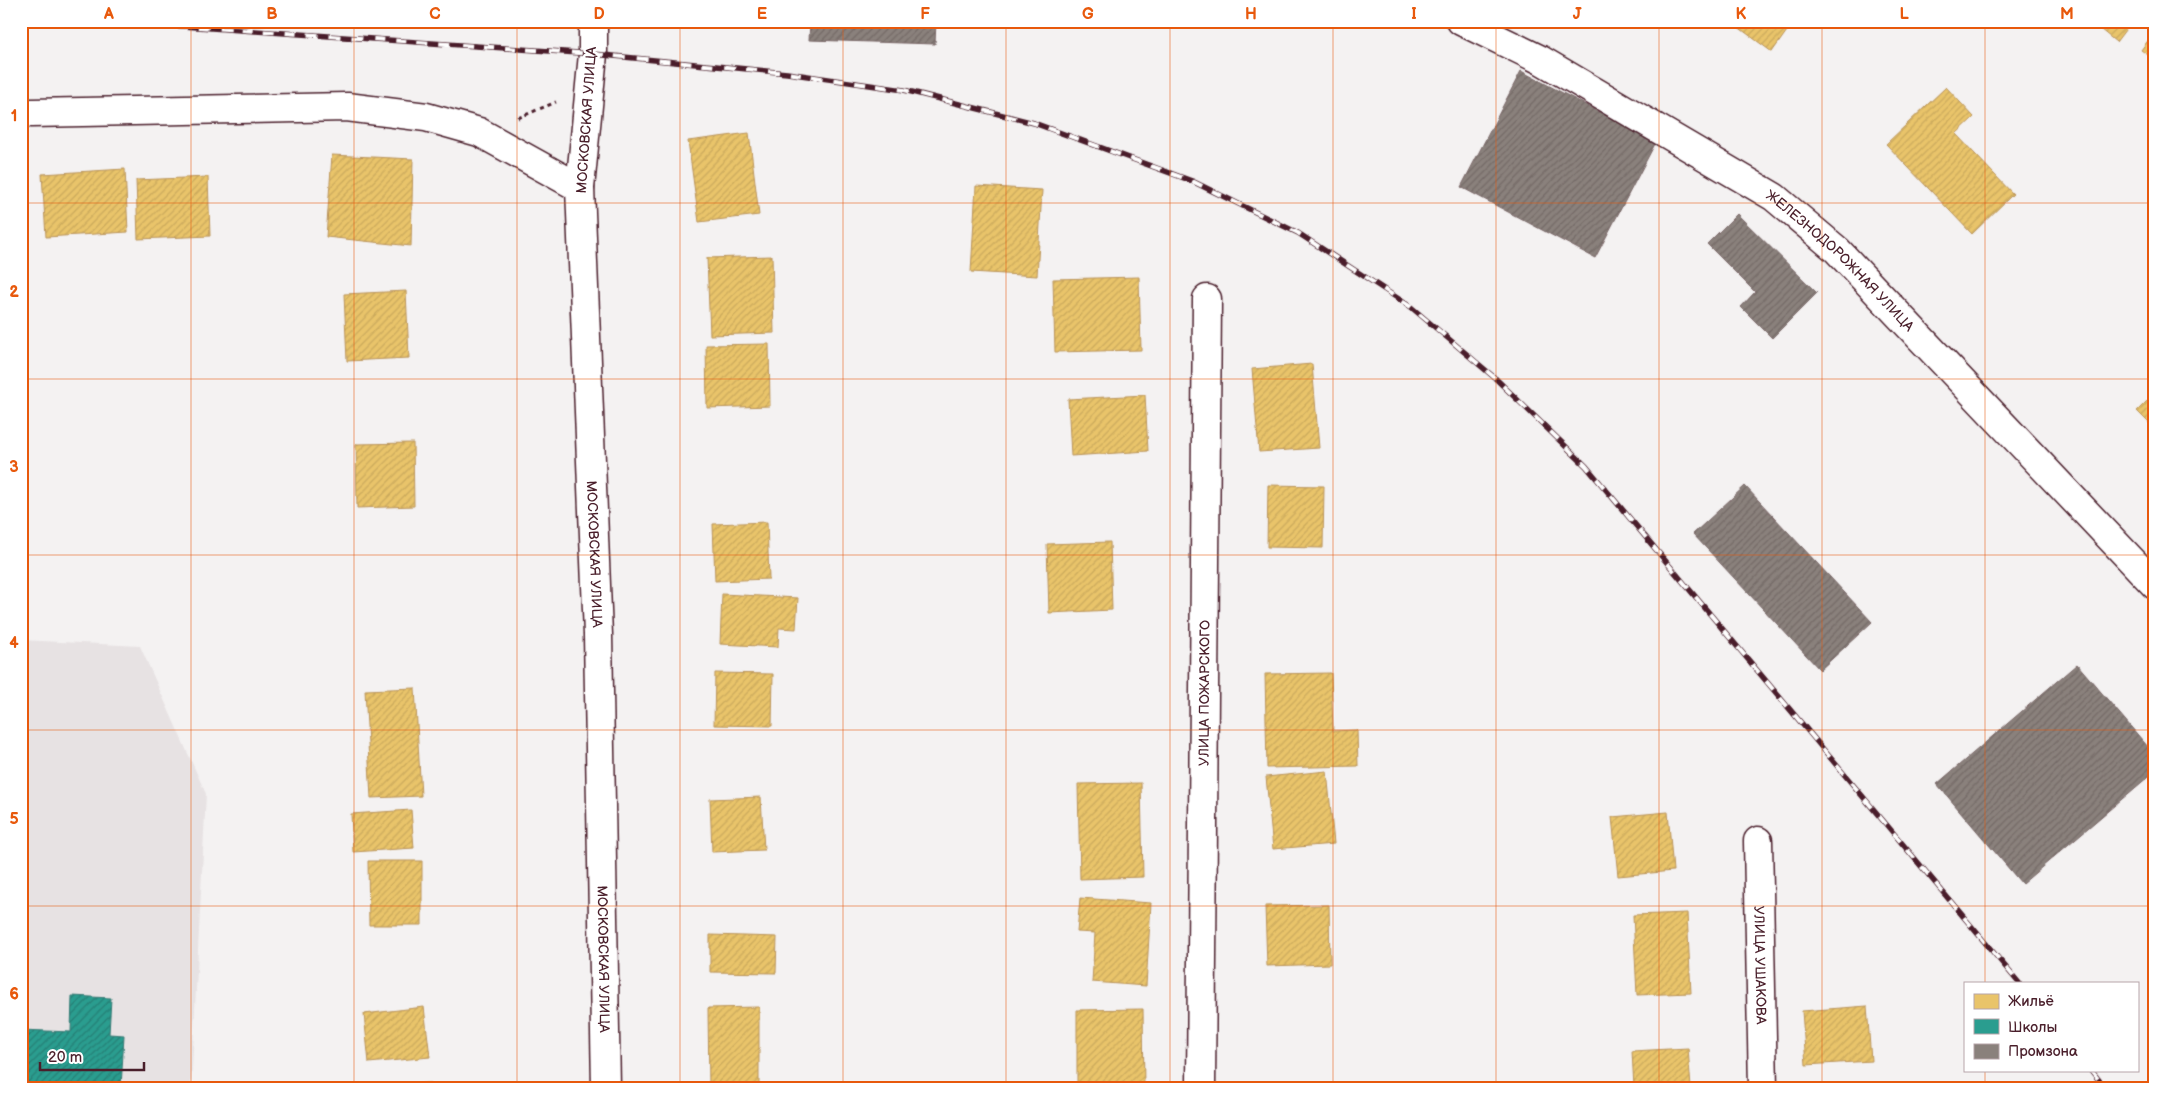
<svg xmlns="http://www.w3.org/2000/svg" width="2176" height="1109" font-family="'Balsamiq Sans',sans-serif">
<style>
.built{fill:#e7e2e3}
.homes{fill:url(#homes-hatch);stroke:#b99257}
.schools{fill:url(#schools-hatch);stroke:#347771}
.industry{fill:url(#industry-hatch);stroke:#776464}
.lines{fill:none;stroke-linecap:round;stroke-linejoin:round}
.street-casing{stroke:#4a1f2b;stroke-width:31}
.path{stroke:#4a1f2b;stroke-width:3;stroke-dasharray:4 4;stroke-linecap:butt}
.street{stroke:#fff;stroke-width:28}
.rail-casing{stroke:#4a1f2b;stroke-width:5.5}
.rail{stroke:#fff;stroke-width:4;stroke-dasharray:11;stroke-linecap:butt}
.grid{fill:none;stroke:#e8590c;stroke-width:1;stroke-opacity:0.55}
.labels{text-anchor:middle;stroke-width:5;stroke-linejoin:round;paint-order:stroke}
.street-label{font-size:14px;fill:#4a1f2b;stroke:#fff}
.neatline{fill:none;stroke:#e8590c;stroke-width:2}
.grid-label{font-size:16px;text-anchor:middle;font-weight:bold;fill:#e8590c}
</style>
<defs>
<pattern id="homes-hatch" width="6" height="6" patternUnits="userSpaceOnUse" patternTransform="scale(1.25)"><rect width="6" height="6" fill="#e9c46a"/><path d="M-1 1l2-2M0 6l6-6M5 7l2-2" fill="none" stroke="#c9a85c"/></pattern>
<pattern id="schools-hatch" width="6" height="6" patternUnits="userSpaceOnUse" patternTransform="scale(1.25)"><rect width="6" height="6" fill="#2a9d8f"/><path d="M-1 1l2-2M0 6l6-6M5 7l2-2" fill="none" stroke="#267f75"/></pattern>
<pattern id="industry-hatch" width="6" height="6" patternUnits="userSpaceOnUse" patternTransform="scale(1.25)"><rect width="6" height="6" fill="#8a817c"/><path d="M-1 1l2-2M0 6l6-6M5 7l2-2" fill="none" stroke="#736966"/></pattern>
</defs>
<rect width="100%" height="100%" fill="#f4f2f2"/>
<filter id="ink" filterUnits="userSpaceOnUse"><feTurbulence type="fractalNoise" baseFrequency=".02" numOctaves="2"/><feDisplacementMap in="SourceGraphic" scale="10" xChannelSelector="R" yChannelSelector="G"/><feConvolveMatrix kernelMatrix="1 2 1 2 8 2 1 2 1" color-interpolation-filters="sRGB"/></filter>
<g filter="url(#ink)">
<path class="built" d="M21,640L140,646L206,794L191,1088H21Z"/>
<path class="homes" d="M1730,21H1794L1772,52Z
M2090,21H2132L2116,42Z
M2155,31V60L2141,50Z
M1946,87L1974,117L1956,134L2013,194L1972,234L1886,144Z
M749,133L759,215L699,222L688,141Z
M332,155L413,159L411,246L326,237Z
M125,169L128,232L46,237L42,174Z
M208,177L210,236L138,239L136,180Z
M976,186L1042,190L1037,276L971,272Z
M772,256L774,333L710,335L707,258Z
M1139,277L1141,350L1055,352L1053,279Z
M406,291L409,358L347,361L344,294Z
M769,344L770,406L707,408L706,345Z
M1312,364L1319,448L1259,452L1252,369Z
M2155,393V429L2137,411Z
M1145,395L1148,451L1071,456L1068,399Z
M413,443L414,506L357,508L356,444Z
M1268,485L1324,486L1323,548L1267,547Z
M767,522L769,579L715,581L713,524Z
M1110,542L1112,610L1049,613L1047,544Z
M722,594L798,598L796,629L779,628L778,647L720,644Z
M715,673L773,674L772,726L714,725Z
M1331,673L1333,731L1357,730L1358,766L1267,768L1265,674Z
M415,688L421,796L371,798L365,690Z
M1327,771L1334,844L1273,849L1266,777Z
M1141,783L1143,877L1080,879L1078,784Z
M761,797L764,850L712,852L710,799Z
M411,810L414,848L353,852L351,814Z
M1668,812L1673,871L1618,876L1612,817Z
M368,861H422V925H369Z
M1080,898L1151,903L1146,986L1092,982L1095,933L1077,932Z
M1329,905L1330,964L1267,966L1265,906Z
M1687,913L1691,993L1637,995L1633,915Z
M710,935L777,937L776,973L710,972Z
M1867,1006L1871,1061L1806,1065L1802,1011Z
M424,1007L430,1057L369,1063L364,1014Z
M759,1007V1087H709L708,1008Z
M1143,1009L1144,1088H1077V1010Z
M1688,1048L1691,1088H1634L1632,1051Z
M429,1083L430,1088L353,1087Z"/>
<path class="schools" d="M72,996L111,998L109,1034L124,1035L121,1088H21V1030L71,1032Z"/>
<path class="industry" d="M810,21H936L935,44L809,40Z
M1521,71L1656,142L1595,258L1461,187Z
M1737,214L1817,293L1772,338L1741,307L1755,292L1707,244Z
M1745,486L1872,622L1820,670L1693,534Z
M2077,664L2155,755V771L2022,884L1937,784Z"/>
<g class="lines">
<g class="street-casing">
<g id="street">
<path id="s1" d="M593,21V54L580,188L598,635L606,1088"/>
<path id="s2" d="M1461,21L1541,60L1774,197L1837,250L2155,585"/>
<path d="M31,113L347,107L426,117L479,132L580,188"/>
<path id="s3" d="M1758,841L1763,1088"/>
<path id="s4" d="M1201,1088L1207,299"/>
</g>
</g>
<path class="path" d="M518,118L556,102"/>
<use href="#street" class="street"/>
<g class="rail-casing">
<path id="rail" d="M110,21L593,54L787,73L904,90L1034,123L1192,181L1298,233L1411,307L1495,378L1586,466L2019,983
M2091,1070L2105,1088"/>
</g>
<use href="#rail" class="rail"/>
</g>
</g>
<path class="grid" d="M191,21V1088M354,21V1088M517,21V1088M680,21V1088M843,21V1088M1006,21V1088M1170,21V1088M1333,21V1088M1496,21V1088M1659,21V1088M1822,21V1088M1985,21V983M21,203H2155M21,379H2155M21,555H2155M21,730H2155M21,906H2155M1985,1070V1088"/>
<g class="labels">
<g class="street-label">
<text transform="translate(586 120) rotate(-86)" y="5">МОСКОВСКАЯ УЛИЦА</text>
<text dy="5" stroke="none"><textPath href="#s2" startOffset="451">ЖЕЛЕЗНОДОРОЖНАЯ УЛИЦА</textPath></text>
<text dy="5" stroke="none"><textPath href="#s1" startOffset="534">МОСКОВСКАЯ УЛИЦА</textPath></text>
<text dy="5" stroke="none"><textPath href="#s4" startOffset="395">УЛИЦА ПОЖАРСКОГО</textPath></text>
<text dy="5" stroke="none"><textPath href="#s1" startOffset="939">МОСКОВСКАЯ УЛИЦА</textPath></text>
<text dy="5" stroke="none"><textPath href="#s3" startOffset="124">УЛИЦА УШАКОВА</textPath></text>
</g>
</g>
<rect width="2176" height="1109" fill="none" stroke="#fff" stroke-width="55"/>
<rect x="1964" y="982" width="175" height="90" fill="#ffffff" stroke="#b7a5aa"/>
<rect x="1974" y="994" width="25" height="15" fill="#e9c46a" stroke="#b7a5aa"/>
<text x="2008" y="1006" font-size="15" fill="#4a1f2b">Жильё</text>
<rect x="1974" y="1019" width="25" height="15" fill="#2a9d8f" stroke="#b7a5aa"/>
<text x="2008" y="1032" font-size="15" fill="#4a1f2b">Школы</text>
<rect x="1974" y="1044" width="25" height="15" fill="#8a817c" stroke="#b7a5aa"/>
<text x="2008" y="1056" font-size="15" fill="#4a1f2b">Промзона</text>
<path d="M40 1062v8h104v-8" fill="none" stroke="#4a1f2b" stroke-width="2.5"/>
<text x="48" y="1062" font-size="15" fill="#4a1f2b" stroke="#ffffff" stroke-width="4" paint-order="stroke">20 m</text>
<rect x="28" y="28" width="2120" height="1054" class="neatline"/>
<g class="grid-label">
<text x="109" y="19">A</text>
<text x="272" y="19">B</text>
<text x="435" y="19">C</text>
<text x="599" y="19">D</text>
<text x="762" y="19">E</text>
<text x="925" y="19">F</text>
<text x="1088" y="19">G</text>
<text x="1251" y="19">H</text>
<text x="1414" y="19">I</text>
<text x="1577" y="19">J</text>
<text x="1741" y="19">K</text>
<text x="1904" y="19">L</text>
<text x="2067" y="19">M</text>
<text x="14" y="121">1</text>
<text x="14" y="297">2</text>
<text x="14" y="472">3</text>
<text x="14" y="648">4</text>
<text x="14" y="824">5</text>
<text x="14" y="999">6</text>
</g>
</svg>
